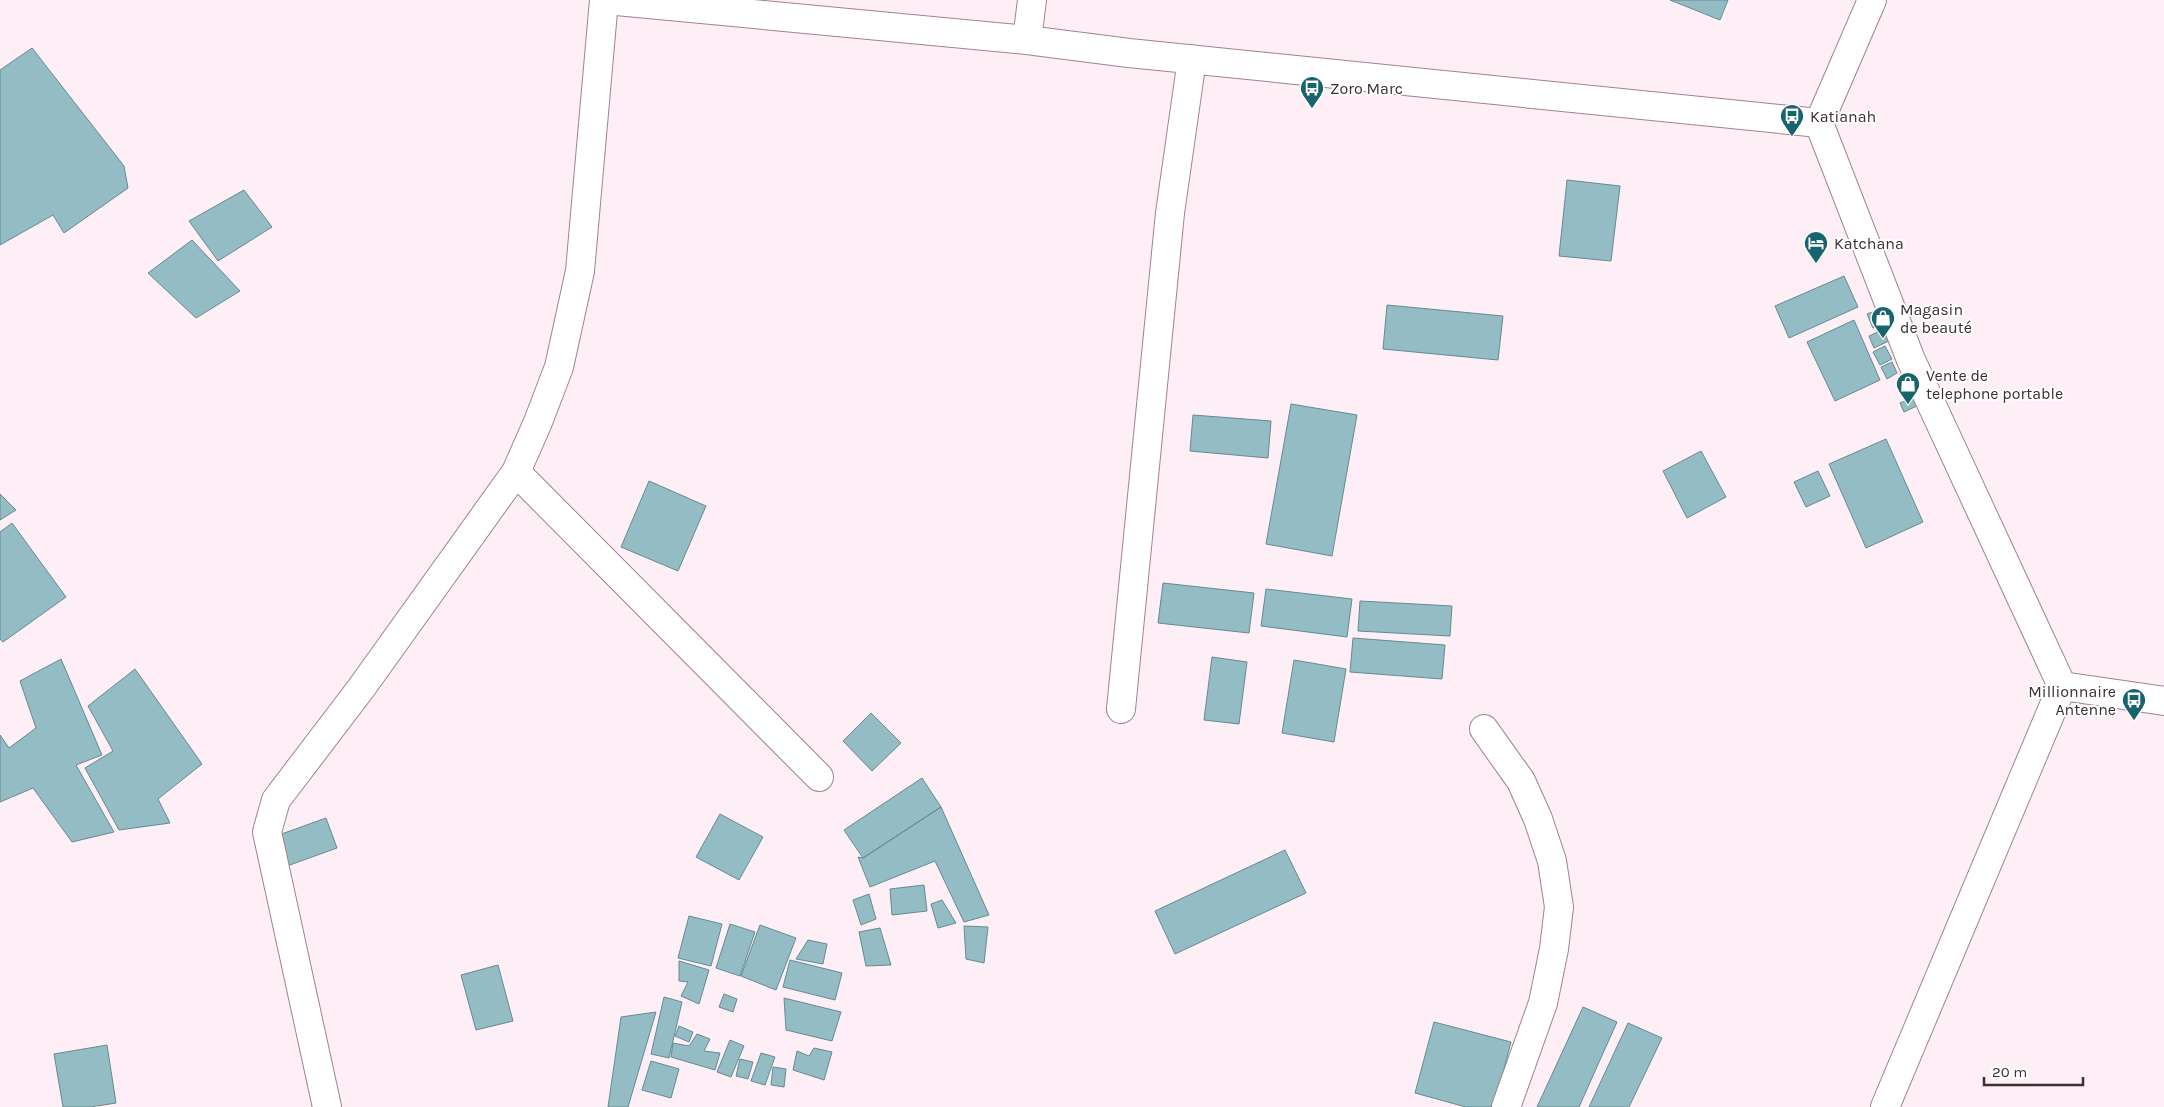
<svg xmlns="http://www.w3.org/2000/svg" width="2164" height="1107" font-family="Karla,sans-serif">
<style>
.building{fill:#94bcc4;stroke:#638a91}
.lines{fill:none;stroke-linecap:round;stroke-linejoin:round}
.minor-casing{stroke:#a1818f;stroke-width:30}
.minor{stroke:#fff;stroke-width:28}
.labels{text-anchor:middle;stroke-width:4;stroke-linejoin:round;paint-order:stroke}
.poi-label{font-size:16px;fill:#3c2e34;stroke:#fff;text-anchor:start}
</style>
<rect width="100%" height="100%" fill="#fdeff5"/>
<path class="building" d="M1670,0H1728L1720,20Z
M32,48L124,166L128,188L64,233L53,215L0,245V70Z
M1567,180L1620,186L1611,261L1559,256Z
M244,190L272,227L218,261L189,221Z
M192,240L240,291L196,318L148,273Z
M1844,276L1858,307L1789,338L1775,306Z
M1387,305L1503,316L1498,360L1383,349Z
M1881,309L1886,323L1873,328L1867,314Z
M1854,320L1880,380L1835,401L1807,342Z
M1887,328L1893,339L1874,348L1869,336Z
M1885,346L1892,359L1880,365L1873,352Z
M1892,362L1897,373L1887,379L1881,367Z
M1915,397L1919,405L1904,412L1900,403Z
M1291,404L1357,415L1332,556L1266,544Z
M1193,415L1271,421L1268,458L1190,451Z
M1886,439L1923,522L1866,548L1829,464Z
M1701,451L1726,497L1687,518L1663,471Z
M1818,471L1830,496L1806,507L1794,482Z
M649,481L706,506L678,571L621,547Z
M0,494L16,510L0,520Z
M12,523L66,597L3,642L0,639V532Z
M1163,583L1254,593L1249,633L1158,623Z
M1266,589L1352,599L1347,637L1261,626Z
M1360,601L1452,606L1450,636L1358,631Z
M1353,638L1445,645L1442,679L1350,672Z
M1212,657L1247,662L1239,724L1204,720Z
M61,659L102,755L76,765L114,832L72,842L33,788L0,802V735L9,748L36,728L20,681Z
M1294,660L1346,669L1334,742L1282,733Z
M135,669L202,764L158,799L170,823L119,830L85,768L113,751L88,706Z
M871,713L901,743L872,771L843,741Z
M922,778L941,807L863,858L844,830Z
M941,807L989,915L964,922L935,861L870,887L858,857L863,858Z
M720,814L763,837L739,880L696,857Z
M326,818L337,848L287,866L276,836Z
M1285,850L1306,893L1175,954L1155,911Z
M924,885L927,911L892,915L890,889Z
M869,894L876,919L861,925L853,900Z
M942,900L956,923L938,928L931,904Z
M689,916L722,924L711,966L678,958Z
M730,924L755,932L740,976L716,968Z
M760,925L796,938L776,990L741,976Z
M964,926L988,927L984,963L966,959Z
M880,928L891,965L866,966L859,932Z
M808,940L827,944L823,964L796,959Z
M790,960L842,973L835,1000L783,987Z
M679,961L709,970L699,1004L681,996L688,982L679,981Z
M498,965L513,1021L476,1030L461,975Z
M724,994L737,999L733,1012L719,1007Z
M664,997L682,1002L669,1058L651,1054Z
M784,998L841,1012L832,1041L786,1030Z
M1583,1007L1617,1022L1579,1107H1537Z
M656,1012L628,1107H608L621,1017Z
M1434,1022L1511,1042L1494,1107H1466L1415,1093Z
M1628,1023L1662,1038L1629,1107H1589Z
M679,1026L693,1032L689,1042L675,1036Z
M697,1034L710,1039L704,1051L720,1053L715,1070L671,1057L673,1043L689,1046Z
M730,1040L744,1046L731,1077L717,1072Z
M107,1045L116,1103L90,1107H63L54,1054Z
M814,1048L832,1052L824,1080L793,1070L797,1051L809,1056Z
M761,1053L775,1057L765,1085L751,1081Z
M740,1059L753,1062L748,1079L736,1076Z
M651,1061L679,1069L671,1098L642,1090Z
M773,1067L786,1069L784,1087L771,1085Z"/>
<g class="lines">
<g class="minor-casing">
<path id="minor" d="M606,0L1027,40L1129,53L1819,123
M1872,0L1819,123L1911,360L2062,686L1885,1107
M1027,40L1032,0
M516,472L819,777
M2062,686L2164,701
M1121,709L1170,213L1192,59
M1484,729L1521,781L1538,819L1552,861L1559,907L1554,949L1543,1003L1506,1107
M327,1107L267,832L276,800L362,687L516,472L538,422L559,367L580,271L604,0"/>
</g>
<use href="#minor" class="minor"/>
</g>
<defs>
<g id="bus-pin" transform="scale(1.25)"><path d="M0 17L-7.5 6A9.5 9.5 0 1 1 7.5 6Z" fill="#17636e" stroke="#fff"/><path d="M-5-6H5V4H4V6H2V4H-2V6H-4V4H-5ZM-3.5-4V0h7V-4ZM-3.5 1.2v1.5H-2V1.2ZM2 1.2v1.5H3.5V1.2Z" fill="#fff"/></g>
<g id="hotel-pin" transform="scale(1.25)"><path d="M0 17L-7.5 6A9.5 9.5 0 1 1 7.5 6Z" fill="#17636e" stroke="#fff"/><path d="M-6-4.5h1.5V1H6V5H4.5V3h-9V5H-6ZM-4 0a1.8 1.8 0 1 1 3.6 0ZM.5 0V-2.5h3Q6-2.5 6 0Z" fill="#fff"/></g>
<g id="shop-pin" transform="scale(1.25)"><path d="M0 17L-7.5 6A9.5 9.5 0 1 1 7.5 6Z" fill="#17636e" stroke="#fff"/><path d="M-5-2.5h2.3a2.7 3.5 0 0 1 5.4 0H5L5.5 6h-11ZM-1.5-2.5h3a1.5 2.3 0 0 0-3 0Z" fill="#fff"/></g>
</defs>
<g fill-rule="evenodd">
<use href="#bus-pin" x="1312" y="88"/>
<use href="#bus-pin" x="1792" y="116"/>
<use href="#hotel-pin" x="1816" y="243"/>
<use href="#shop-pin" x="1883" y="318"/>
<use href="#shop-pin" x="1908" y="384"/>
<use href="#bus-pin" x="2134" y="700"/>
</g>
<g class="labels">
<g class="poi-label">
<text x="1330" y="94">Zoro Marc</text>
<text x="1810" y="122">Katianah</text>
<text x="1834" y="249">Katchana</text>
<text x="1900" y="315">Magasin<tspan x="1900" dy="18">de beauté</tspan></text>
<text x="1926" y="381">Vente de<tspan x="1926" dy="18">telephone portable</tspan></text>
<text x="2116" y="697" text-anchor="end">Millionnaire<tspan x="2116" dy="18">Antenne</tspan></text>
</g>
</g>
<path d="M1984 1077v8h99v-8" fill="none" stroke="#3c2e34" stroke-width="2.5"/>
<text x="1992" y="1077" font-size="15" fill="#3c2e34" stroke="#ffffff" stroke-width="4" paint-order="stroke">20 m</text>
</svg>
